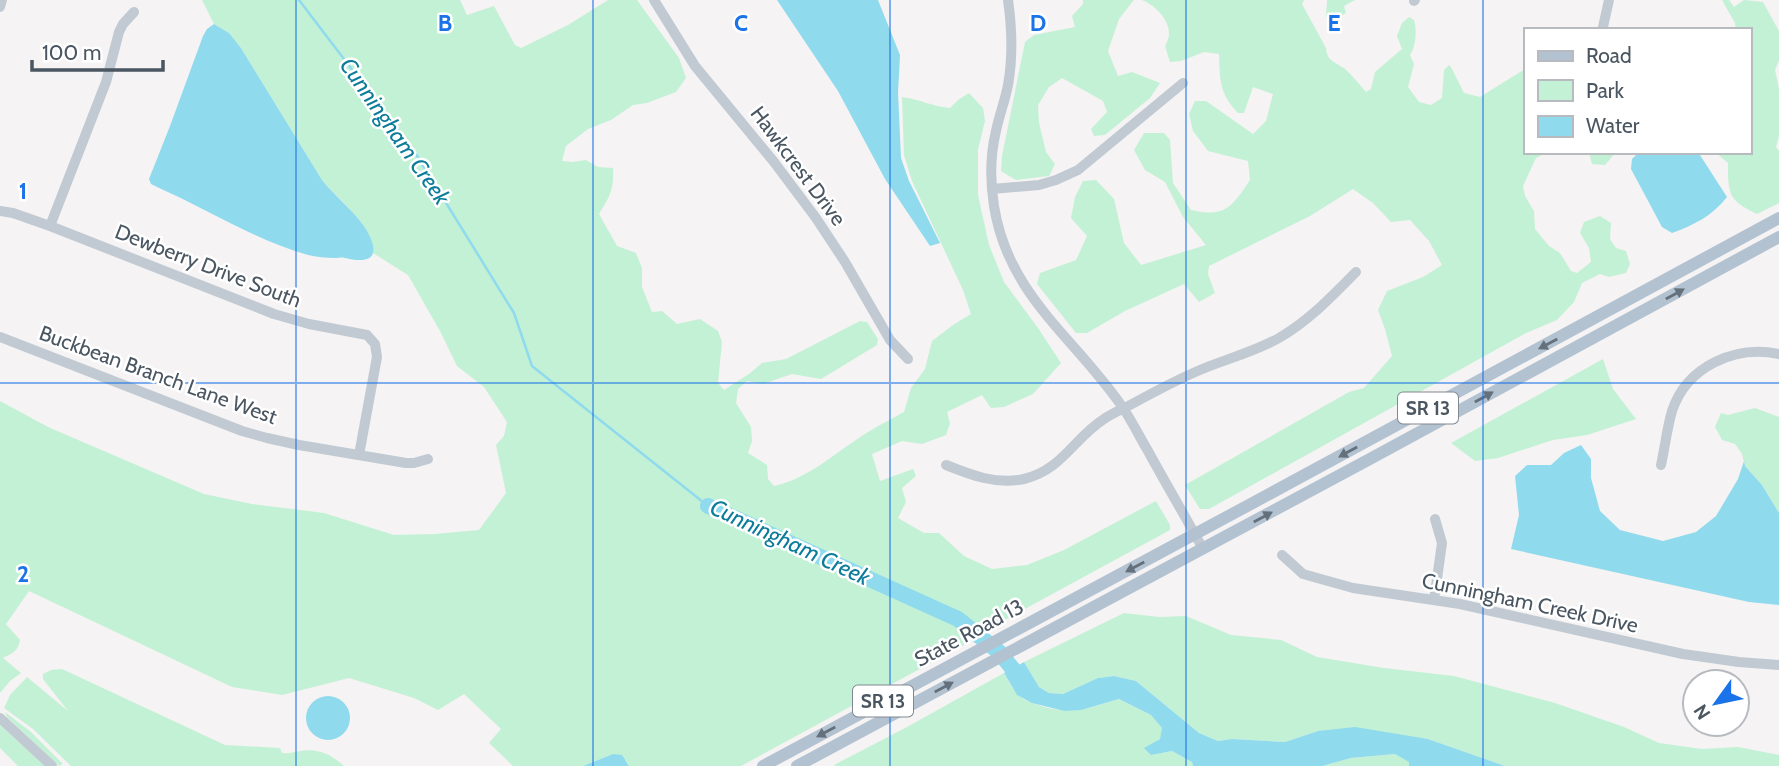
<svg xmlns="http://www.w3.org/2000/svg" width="1779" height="766" font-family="Cabin,sans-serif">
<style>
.green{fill:#c3f1d5}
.water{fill:#90daee}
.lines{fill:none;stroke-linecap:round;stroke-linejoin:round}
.stream{stroke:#90daee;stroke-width:2.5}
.river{stroke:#90daee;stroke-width:16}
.minor{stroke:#c1cad2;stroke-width:10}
.major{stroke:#b3c2d1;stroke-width:12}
.oneway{fill:#64717d}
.grid{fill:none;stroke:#1a73e8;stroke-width:2;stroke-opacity:0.55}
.labels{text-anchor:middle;stroke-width:5;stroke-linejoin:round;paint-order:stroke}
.shield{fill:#fff;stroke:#808990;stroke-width:2}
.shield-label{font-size:19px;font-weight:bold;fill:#4a5661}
.street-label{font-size:21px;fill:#4a5661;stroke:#fff}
.water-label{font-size:23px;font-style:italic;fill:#0c7c9b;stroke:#fff}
.grid-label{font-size:23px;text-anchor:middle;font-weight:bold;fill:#1a73e8;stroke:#fff;stroke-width:5;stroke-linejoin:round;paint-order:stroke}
</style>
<rect width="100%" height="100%" fill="#f5f3f3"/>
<path class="green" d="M202,0H460L467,15L494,6L515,45L521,48L568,25L608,0H637L679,58L686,78L676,92L647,103L633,105L611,120L588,129L566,146L562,161L573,162L586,160L598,167L613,168C614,190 610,196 599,214L617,246L636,253L642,268V287L652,312L662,311L677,324L700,319L718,331L722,342L718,383L724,390L749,374L762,363L786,359L860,321L867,322L878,339L877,345L821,379L792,374L763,384L747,381L738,389L736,403L751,427L752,441L748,453L767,465L768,479L774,486C806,479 829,458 856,440C871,429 888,421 904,412L911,388L925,369L932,341L953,325L971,314L963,290L912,181L904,155L902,97C919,99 934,107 950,108L958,100L969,93L983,108L985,121L978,149V195L989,245L1004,282L1038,328L1061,363L1033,394L1004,407L991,408L982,395L947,412L950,423L946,435L922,444L902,441L872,454L880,481L913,469L916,476L902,488L906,502L898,518L924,533H939L964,556L992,569L1027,565L1064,550L1156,501L1170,525V530L964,642V645L741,766H629L627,762L613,754L583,766H513L489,743L501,729L464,694L438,710L414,698L349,678L282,695L232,687L29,591L6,624L20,640C18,651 13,653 3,658L21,673L10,681L0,693V401L48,427L204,494L252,504L324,513L394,535L435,534L479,530L506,493L496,445L504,436L507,422L484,387L457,366L440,331L408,275L373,253C371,222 340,202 322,180L241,48L229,33L214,24Z
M1083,0H1134L1119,19L1108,51L1118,76L1132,72L1160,83L1150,98L1105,135L1094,136L1091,129L1107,112L1103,101L1062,78L1049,87L1038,105L1039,123L1046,152L1055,164L1049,176L1016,180L1001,171L1002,156L1025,42L1034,35L1075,27L1072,16L1083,4Z
M1142,0H1304L1302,4L1326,48C1327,62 1336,62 1345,69C1353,76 1359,84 1366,92L1371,89L1375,72L1402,49L1397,36L1402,23L1409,17L1414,20C1417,30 1416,46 1410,55L1414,64L1408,87L1419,102L1431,105L1442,98L1444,70L1449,65L1451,67L1464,93L1480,97L1525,69V152H1548L1536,158L1523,186L1525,196L1534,211L1535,229L1549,246L1560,253L1571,271L1577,273L1591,262L1589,248L1580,233L1584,222L1600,216L1611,223L1610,239L1616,248L1626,251L1630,264L1626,273L1609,277L1600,274L1582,283L1574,302L1557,320L1526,333L1209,509H1200L1185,485L1349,392L1364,388L1392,356L1385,329L1378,310L1387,291L1423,277L1442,265L1429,241L1410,220L1391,222L1373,203L1353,189L1310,216L1209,266L1208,274L1215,293L1199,302L1184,284L1125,311L1087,333H1076L1037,284L1040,273L1076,260L1087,236L1071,218L1075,197L1083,181L1096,180L1114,199L1124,243L1141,265L1206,245L1183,217L1165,182L1145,170L1134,150L1144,133H1164L1170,140L1173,183L1191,210C1225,218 1232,207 1250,180L1248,161L1208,151L1193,131L1189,114L1195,101H1206L1253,134L1266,121L1273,94L1253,87L1244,113H1238C1219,93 1220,80 1219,54L1204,52L1181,61L1170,62L1165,46C1166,45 1169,37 1169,35C1170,20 1155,5 1142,0Z
M1327,0H1355L1344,6L1346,13L1335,19L1326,17Z
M1722,0H1729L1734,7L1744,0L1763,2L1779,31V60L1775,70L1779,89V136L1776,147L1779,151V203L1757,214C1728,200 1728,194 1728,163L1715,152H1749V30H1736L1735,23Z
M1589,152H1616L1605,165L1592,164Z
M1603,359L1613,389L1636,419L1587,435L1553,440L1498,458L1475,461L1451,443Z
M1755,408L1779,417V513L1762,485L1745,466L1742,454L1735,444L1722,440L1715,427L1721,413L1728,415Z
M1124,613L1159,617L1186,616L1231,635L1281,640L1317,657L1384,668L1454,676L1555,703L1624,727L1659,743L1702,749L1738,747L1779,755V766H1505L1428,739L1318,731L1285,742L1232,739L1218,741L1199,733L1136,681L1114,676L1098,678L1063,694L1049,693L1039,687L1024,662Z
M62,669L225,745L280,748L282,753C289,754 293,752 300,751C317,748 331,754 344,766H71L33,729L4,708L10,695L27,677L68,711L43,679V674L51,670Z
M1004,673C1008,680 1011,687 1016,693C1022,700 1033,703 1041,706C1073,715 1088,708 1119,699L1151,715L1163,729L1160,739L1145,748L1151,755L1172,751L1192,762L1193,766H835L834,765L907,727Z
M5,712L31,732L63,764L59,766L7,717Z
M0,725L45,766H18L0,748Z
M1395,754L1410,762L1409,766H1322L1351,758Z"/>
<path class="water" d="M777,0H878L900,55L898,93L901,158L909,181L940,243L930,246L885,179L838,91Z
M214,24L229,33L241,48L322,180C337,199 365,219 372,242C379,264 358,261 345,258C340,257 340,258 334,258C326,258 316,257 308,255C255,240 207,209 157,187L151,184L149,179L170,126L203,36L207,29Z
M1639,152H1698L1727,197C1712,216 1694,225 1672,233L1662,227L1631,169L1632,159Z
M1581,445L1591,459V478L1600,511L1620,530L1663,541L1696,532L1716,516L1738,479L1744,461L1745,466L1762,485L1779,513V605L1749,602L1511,549L1519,515L1515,476L1527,465H1551L1564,453Z
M1024,662L1039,687L1049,693L1063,694L1098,678L1114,676L1136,681L1199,733L1218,741L1232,739L1285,742L1318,731L1355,727L1428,739L1505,766H1409V762L1395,754L1351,758L1322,766H1193L1192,762L1172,751L1151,755L1144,748L1160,739L1162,728L1151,715L1119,699L1081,710L1065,711L1048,707L1032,703L1017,695L1004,673Z
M306 718a22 22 0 1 1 44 0a22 22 0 1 1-44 0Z
M613,754L622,755L629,766H583Z"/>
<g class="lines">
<path class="stream" d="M299,0L414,151L514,313L532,366L708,506"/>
<path class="river" d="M708,506L958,619L999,652L1025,684"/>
<path class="minor" d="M654,0L695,66L774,162L816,218L845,262L890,340L908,359
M1008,0C1012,28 1013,57 1008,85C1005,101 999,116 996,131C990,156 990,181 994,206C1008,295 1073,336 1121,405C1131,419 1139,436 1148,451C1166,484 1185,516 1203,549
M1414,1L1415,0
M0,7L2,0
M1603,27L1609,0
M992,189L1039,185L1056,180L1078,170L1183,83
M0,211L13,213L50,226L274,314L309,324L367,335L375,344L377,357L359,455
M50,226L106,82L119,32L123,24L134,12
M0,337L242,431L267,438L299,445L406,463H414L428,459
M946,465C971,475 996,485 1024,479C1062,470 1074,438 1104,419C1113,413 1123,409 1132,404C1154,392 1176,380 1200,370C1226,359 1254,352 1279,338C1309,321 1332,296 1356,272
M1661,465C1665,447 1667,428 1672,411C1687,366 1735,345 1779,354
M1282,555L1303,574L1353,588L1460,604L1683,654L1739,662L1779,665
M1434,600L1442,543L1435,519
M0,718L52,766"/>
<path class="major" d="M763,766L1249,505L1779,218
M797,766L1368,460L1779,237"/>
</g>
<defs><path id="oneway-solid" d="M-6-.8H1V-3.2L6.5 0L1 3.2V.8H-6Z" transform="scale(1.75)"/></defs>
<g class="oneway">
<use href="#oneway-solid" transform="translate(1675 294) rotate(-29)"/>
<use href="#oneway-solid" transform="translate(1548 344) rotate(152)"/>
<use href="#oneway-solid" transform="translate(1484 397) rotate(-29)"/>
<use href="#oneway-solid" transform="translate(1348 452) rotate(151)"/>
<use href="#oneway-solid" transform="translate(1263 517) rotate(-28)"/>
<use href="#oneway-solid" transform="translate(1135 567) rotate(152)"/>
<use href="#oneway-solid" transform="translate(944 687) rotate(-28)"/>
<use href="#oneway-solid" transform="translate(826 732) rotate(152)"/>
</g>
<path class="grid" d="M296,0V766M593,0V766M890,0V766M1186,0V766M1483,0V766M0,383H1779"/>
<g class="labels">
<g class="shield">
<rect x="1398" y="392.5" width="60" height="31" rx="5"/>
<rect x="853" y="685.5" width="60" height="31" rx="5"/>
</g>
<g class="shield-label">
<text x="1428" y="415">SR 13</text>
<text x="883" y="708">SR 13</text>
</g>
<g class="street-label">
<text transform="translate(798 166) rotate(53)" y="7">Hawkcrest Drive</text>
<text transform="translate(208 266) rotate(21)" y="7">Dewberry Drive South</text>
<text transform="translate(158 375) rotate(20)" y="7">Buckbean Branch Lane West</text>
<text transform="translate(1530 603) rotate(12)" y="7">Cunningham Creek Drive</text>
<text transform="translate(969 633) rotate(-28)" y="7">State Road 13</text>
</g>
<g class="water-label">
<text transform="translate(395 131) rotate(55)" y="8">Cunningham Creek</text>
<text transform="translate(790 542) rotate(25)" y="8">Cunningham Creek</text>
</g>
</g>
<g class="grid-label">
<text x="445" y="31">B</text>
<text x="741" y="31">C</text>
<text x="1038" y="31">D</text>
<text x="1334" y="31">E</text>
<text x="23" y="199">1</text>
<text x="23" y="582">2</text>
</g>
<rect x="1524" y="28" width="228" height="126" fill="#ffffff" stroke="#b7bbc0" stroke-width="2"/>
<rect x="1538" y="51" width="35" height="10" fill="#b3c2d1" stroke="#b7bbc0" stroke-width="2"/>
<text x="1586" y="63" font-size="21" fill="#4a5661">Road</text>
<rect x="1538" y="80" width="35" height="21" fill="#c3f1d5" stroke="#b7bbc0" stroke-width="2"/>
<text x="1586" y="98" font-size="21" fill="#4a5661">Park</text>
<rect x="1538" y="116" width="35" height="21" fill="#90daee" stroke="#b7bbc0" stroke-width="2"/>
<text x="1586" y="133" font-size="21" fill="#4a5661">Water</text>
<g transform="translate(1716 703) rotate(237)"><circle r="33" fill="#ffffff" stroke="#b7bbc0" stroke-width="2"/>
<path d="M0-5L12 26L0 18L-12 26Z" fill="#1a73e8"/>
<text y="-10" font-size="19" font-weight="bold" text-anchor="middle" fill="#4a5661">N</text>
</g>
<path d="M32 60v10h131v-10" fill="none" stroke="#4a5661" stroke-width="3.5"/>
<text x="42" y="60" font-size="21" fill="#4a5661" stroke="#ffffff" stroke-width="5" paint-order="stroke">100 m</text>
</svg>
